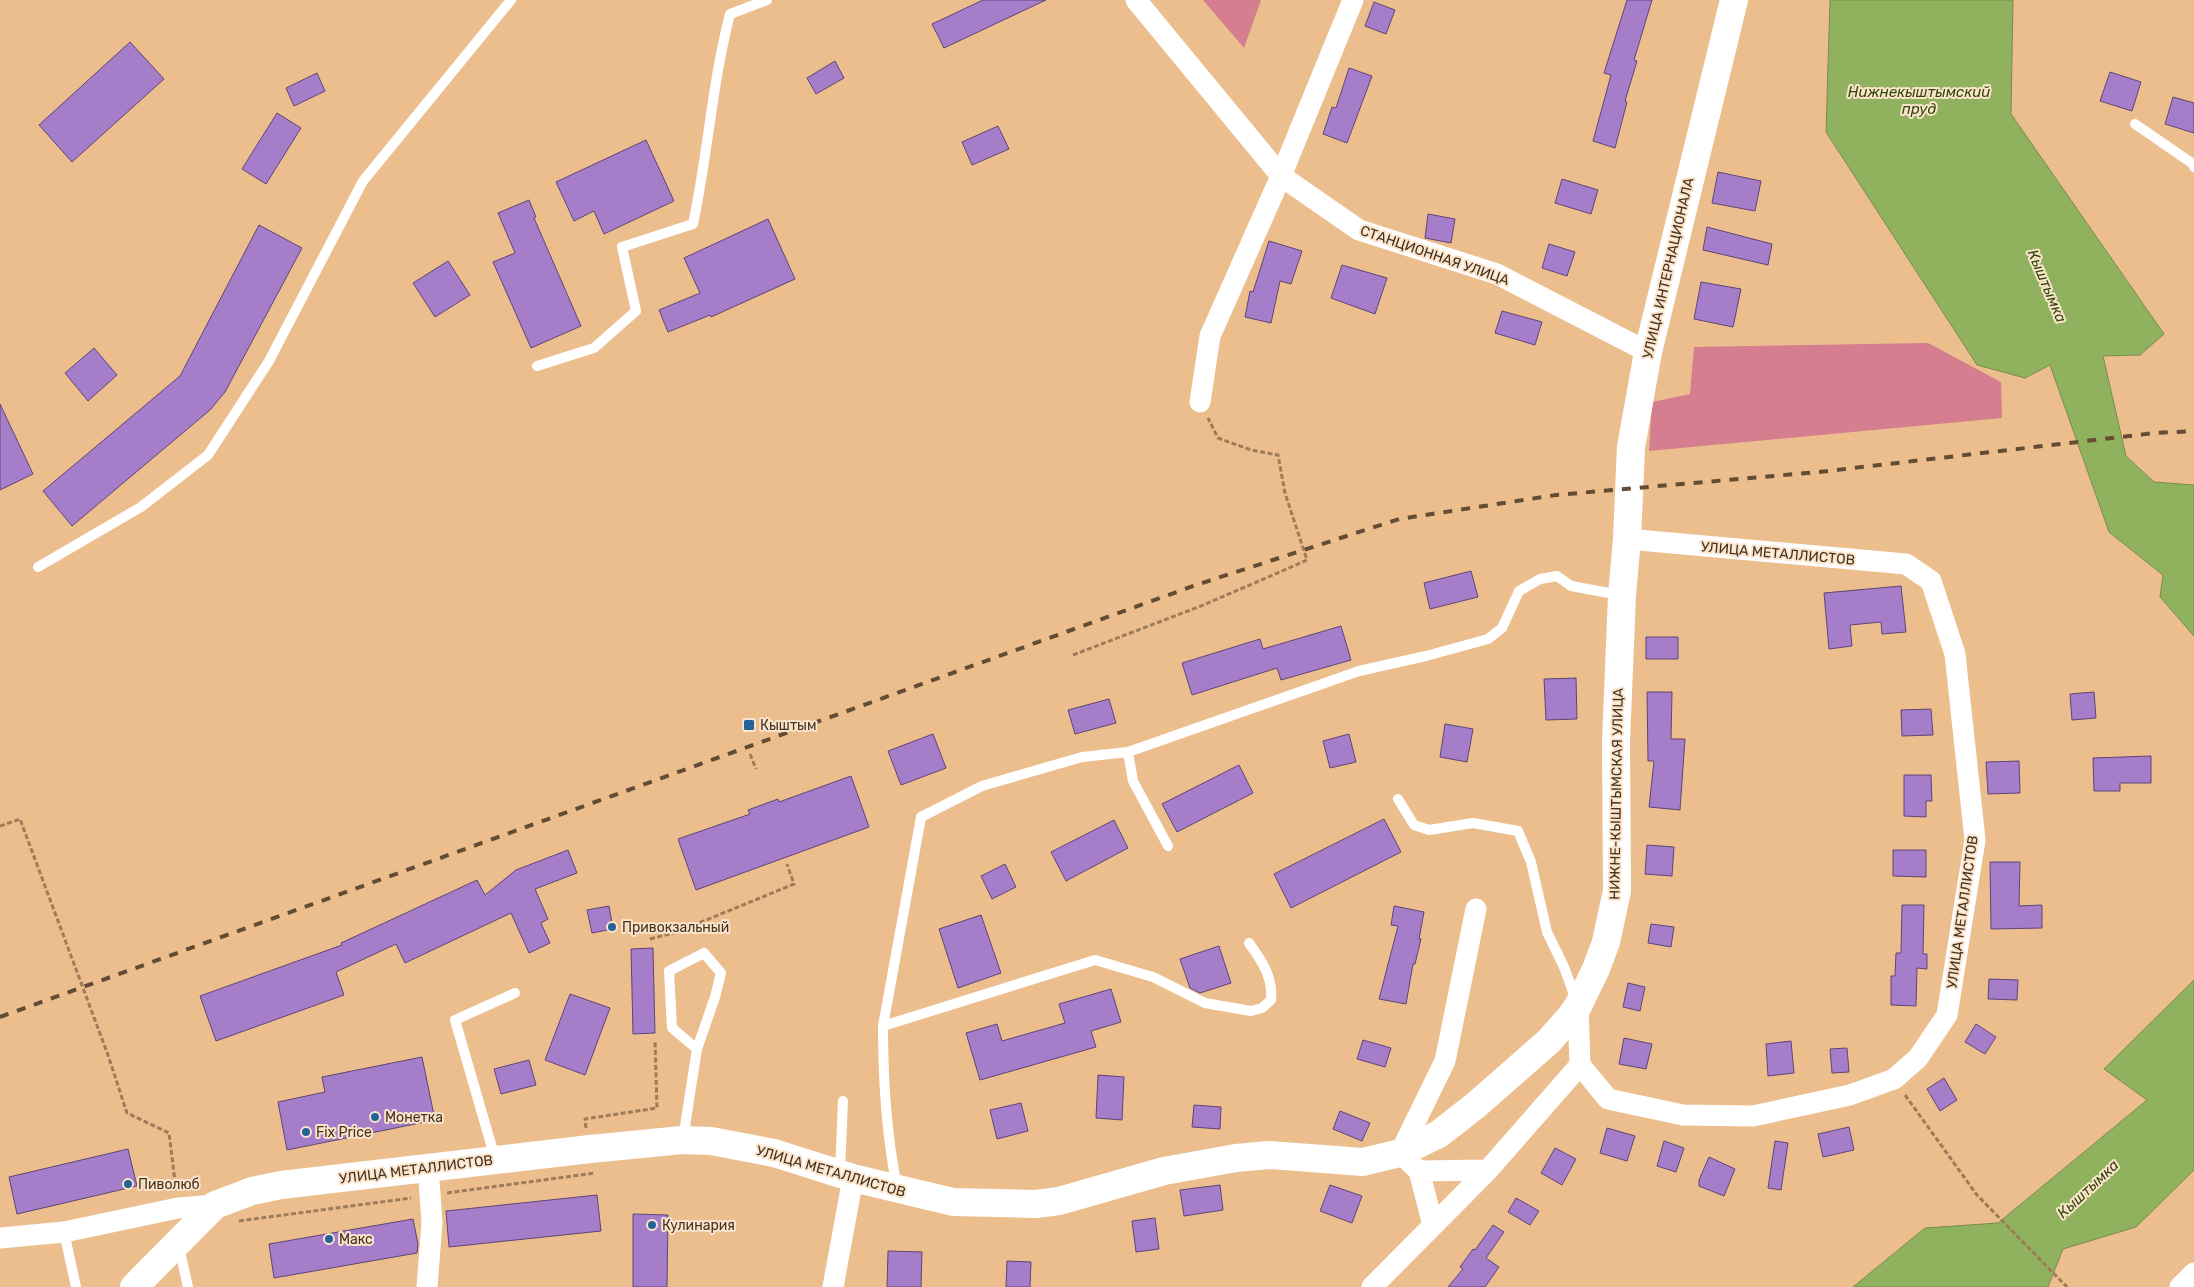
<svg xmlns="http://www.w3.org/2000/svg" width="2194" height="1287" font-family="Rubik,sans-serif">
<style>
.green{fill:#d47e8f}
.water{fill:#90b25f;stroke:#798c4c}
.building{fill:#a57dc9;stroke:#5e4575}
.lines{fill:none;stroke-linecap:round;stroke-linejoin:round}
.path{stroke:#9d7c59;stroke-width:3;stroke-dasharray:5 2.5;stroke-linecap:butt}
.lane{stroke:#fff;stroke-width:10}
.street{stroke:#fff;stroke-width:21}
.secondary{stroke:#fff;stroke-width:28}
.rail{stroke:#634c33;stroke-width:4;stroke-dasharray:9 9;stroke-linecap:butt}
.poi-dot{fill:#226398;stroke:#fbe4cc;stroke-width:2}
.labels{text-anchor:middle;stroke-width:4;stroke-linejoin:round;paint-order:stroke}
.street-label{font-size:14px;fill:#44321e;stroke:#fbe4cc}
.poi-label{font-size:14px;fill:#44321e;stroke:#fbe4cc;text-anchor:start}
.water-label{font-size:15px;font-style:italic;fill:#32480a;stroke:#fbe4cc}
</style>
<rect width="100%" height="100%" fill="#ecbe8e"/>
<path class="green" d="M1203,0H1261L1244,48Z
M1928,343L2001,382L2002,418L1649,451L1652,402L1690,394L1694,347Z"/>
<path class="water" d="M1830,0H2013L2011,114L2164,334L2140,355L2103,356L2126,456L2154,482L2194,485V636L2160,597L2163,575L2109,532L2050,365L2025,378L1977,365L1826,132Z
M2194,980V1170L2136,1227L2063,1249L2048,1287H1853L1925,1228L1998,1223L2147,1100L2104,1069Z"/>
<path class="building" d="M983,0H1046L944,48L932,24Z
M1627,0H1652L1634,60L1637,61L1625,101L1627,102L1615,148L1593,141L1611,75L1604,73Z
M1374,2L1395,10L1386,34L1365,26Z
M130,42L164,79L72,162L39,125Z
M835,61L844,78L816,94L807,78Z
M1349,68L1372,76L1347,143L1323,134L1332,107L1336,108Z
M2110,72L2141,82L2132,111L2100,101Z
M317,73L325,91L294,106L286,88Z
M2173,97L2194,103V133L2165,124Z
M277,113L301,128L266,184L242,169Z
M998,126L1009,149L972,165L962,142Z
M646,140L674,201L604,234L594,211L574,221L556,182Z
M1718,172L1761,181L1755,211L1712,203Z
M1562,179L1598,190L1591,214L1555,203Z
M529,200L536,217L534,218L581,326L531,348L493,262L515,253L498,213Z
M1428,214L1455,219L1451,243L1425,238Z
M768,219L795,279L711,317L710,315L668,332L659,310L700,293L684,258Z
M259,225L302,248L225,392L210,410L72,526L43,491L180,376Z
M1707,227L1772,244L1768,265L1703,250Z
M1269,241L1302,251L1291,284L1280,281L1271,323L1245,317L1250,291L1253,292Z
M1549,244L1575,252L1567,276L1542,268Z
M448,261L470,295L435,317L413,283Z
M1342,265L1387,278L1375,314L1331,298Z
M1701,282L1741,289L1733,327L1694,319Z
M1502,311L1542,322L1535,345L1495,333Z
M94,348L117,375L88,401L65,373Z
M0,404L33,474L0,490Z
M1471,571L1478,597L1430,609L1424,583Z
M1901,586L1906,632L1882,634L1881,622L1850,625L1852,646L1829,649L1824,593Z
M1341,626L1351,660L1281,680L1277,668L1192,695L1182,663L1260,639L1263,649Z
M1646,637H1678V659H1646Z
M1576,678L1577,719L1546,720L1544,679Z
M1647,692H1672L1671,739H1685L1680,810L1649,807L1654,761H1648Z
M2094,692L2096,718L2072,720L2070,694Z
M1109,699L1116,723L1075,734L1068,710Z
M1931,709L1933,735L1902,736L1901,710Z
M1445,724L1473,729L1467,762L1440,757Z
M933,734L946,768L901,785L888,751Z
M1349,734L1356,762L1330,768L1323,741Z
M2151,756V783H2120V791H2094L2093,758Z
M2019,761L2020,793L1988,794L1986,762Z
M1239,765L1253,793L1177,832L1162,804Z
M1904,775H1931L1932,801H1926V817L1904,816Z
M851,776L869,827L696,890L678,839L750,814L748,810L778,799L779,802Z
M1384,819L1401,852L1291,908L1274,874Z
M1114,820L1128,848L1066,881L1051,852Z
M1647,845L1674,847L1672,876L1645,874Z
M568,850L577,873L535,889L548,919L541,923L550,943L529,953L511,913L405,963L396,944L336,972L344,995L216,1041L200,996L342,945L341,943L477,880L485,895L516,870Z
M1893,850H1926V877L1893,876Z
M1990,862H2020L2019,906L2042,905V928L1991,929Z
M1005,864L1016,887L992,899L981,876Z
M1902,905H1924L1923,954H1927V969L1917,968L1916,1006L1891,1005V976H1895L1896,953H1901Z
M609,906L613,929L592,933L587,910Z
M1394,906L1424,912L1419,939H1421L1415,964H1413L1406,1004L1379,999L1398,926L1391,925Z
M981,915L1001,973L958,988L939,929Z
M1651,924L1674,927L1671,947L1648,943Z
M1219,946L1231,983L1200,993L1190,988L1180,959Z
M653,948L655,1033L633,1034L631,949Z
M1989,979L2018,980L2017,1000L1988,999Z
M1628,983L1645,987L1640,1011L1623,1007Z
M1111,989L1121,1022L1091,1031L1096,1047L980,1080L966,1033L997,1024L1002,1041L1065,1023L1059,1004Z
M570,994L610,1008L585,1075L545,1060Z
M1976,1024L1996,1037L1985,1054L1965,1042Z
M1624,1038L1652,1044L1646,1069L1619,1064Z
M1363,1040L1391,1048L1385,1067L1357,1059Z
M1791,1041L1794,1073L1768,1076L1766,1044Z
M1847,1048L1849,1072L1832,1073L1830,1049Z
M422,1057L435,1120L287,1150L278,1102L325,1092L322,1077Z
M529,1060L536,1085L501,1094L494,1069Z
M1098,1075L1124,1077L1122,1120L1096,1118Z
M1944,1078L1957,1100L1940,1111L1927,1089Z
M1021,1103L1028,1131L997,1139L990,1110Z
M1194,1105L1221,1107L1220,1129L1192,1127Z
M1340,1111L1370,1123L1362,1141L1333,1129Z
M1849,1127L1854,1150L1823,1157L1818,1134Z
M1607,1128L1635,1136L1627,1161L1600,1153Z
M1664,1141L1684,1148L1676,1172L1657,1166Z
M1775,1141L1788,1143L1781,1190L1768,1188Z
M1555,1148L1576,1159L1562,1185L1541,1173Z
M128,1149L137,1186L17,1214L9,1177Z
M1709,1157L1735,1169L1724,1196L1699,1186V1180Z
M1220,1185L1223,1210L1184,1216L1180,1190Z
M1330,1185L1362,1196L1352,1223L1320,1211Z
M597,1195L601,1231L449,1247L446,1211Z
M1516,1198L1539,1211L1530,1225L1508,1212Z
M633,1214L668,1215L667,1287H633Z
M1155,1218L1159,1249L1136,1252L1132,1221Z
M413,1219L418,1244L417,1253L274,1278L269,1244Z
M1493,1225L1504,1232L1486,1258L1499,1267L1485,1287H1448L1463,1269L1460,1267L1473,1249L1475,1250Z
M888,1251L922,1252L921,1287H887Z
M1007,1261L1031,1262L1030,1287H1006Z"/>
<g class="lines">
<path class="path" d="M1073,655L1206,604L1307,560L1285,493L1278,455L1251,450L1218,438L1208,418
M750,754L756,769
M0,826L20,819L108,1055L127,1113L169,1133L176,1189
M650,939L677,932L794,884L787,864
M1905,1095L1977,1195L2067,1287
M586,1128L585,1119L657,1108L655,1040
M447,1193L595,1173
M239,1221L411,1198"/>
<path class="lane" d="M2135,124L2193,164L2194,167
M537,366L594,348L636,311L622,247L693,224C708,154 712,83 730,14L767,0
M38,567L141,507L208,455L269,361L363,181L511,0
M1128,752L1133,781L1168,846
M1398,799L1414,825L1429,830L1473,823L1518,831L1531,862L1547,932L1564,967L1576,1000
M883,1026L921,817L982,786L1082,757L1128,752L1359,671L1426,656L1488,639L1502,628L1519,591L1540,579L1557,576L1571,586L1620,595
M683,1139L697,1049L715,997L721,973L704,953L669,971L672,1028L697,1049
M495,1158L455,1020L515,993
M840,1172L843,1101
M897,1187C886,1133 883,1081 883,1026L1095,960L1153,977L1205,1003L1251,1011L1262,1008L1271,1000C1273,977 1262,961 1249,943
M64,1232L76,1287
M179,1247L188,1287"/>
<path class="street" d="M1136,0L1281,176L1359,230L1497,274L1648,352
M1200,402L1210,336L1281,176L1353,0
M1580,1065L1608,1099L1683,1115L1753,1116L1850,1095L1894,1079L1918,1058L1947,1015L1975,840L1955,654L1931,581L1906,564L1627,539
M1419,1171L1488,1170
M1433,1225L1419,1171L1400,1153L1445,1061L1476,909
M0,1238L64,1232L178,1208L215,1205
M427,1287L432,1222L428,1167
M833,1287L853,1178
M1372,1287L1488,1170L1580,1065L1578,1006
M2180,1287L2194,1273"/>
<path class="secondary" d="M134,1287L215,1205L252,1191L281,1185L590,1149L682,1140L711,1141L774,1153L853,1178L953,1202L1036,1204L1059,1201L1164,1171L1236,1158L1269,1155L1363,1162L1400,1153L1439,1134L1476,1105L1549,1041L1571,1016L1578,1006L1596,969L1606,942L1617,891L1616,742L1622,595L1627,539L1631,447L1648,352L1734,0"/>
<path class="rail" d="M0,1017L1196,585L1399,519L1556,495L1819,472L2155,433L2194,431"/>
</g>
<g class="poi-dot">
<rect x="743" y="719" width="12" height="12" rx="2.5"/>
<circle cx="612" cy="927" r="5"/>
<circle cx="375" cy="1117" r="5"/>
<circle cx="306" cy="1132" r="5"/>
<circle cx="128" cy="1184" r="5"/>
<circle cx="652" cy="1225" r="5"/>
<circle cx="329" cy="1239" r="5"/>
</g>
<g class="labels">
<g class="street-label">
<text transform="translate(1435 255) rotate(19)" y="5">СТАНЦИОННАЯ УЛИЦА</text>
<text transform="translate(1668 268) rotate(-77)" y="5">УЛИЦА ИНТЕРНАЦИОНАЛА</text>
<text transform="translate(1778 553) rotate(5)" y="5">УЛИЦА МЕТАЛЛИСТОВ</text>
<text transform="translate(1616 794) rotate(-89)" y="5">НИЖНЕ-КЫШТЫМСКАЯ УЛИЦА</text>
<text transform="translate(1962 912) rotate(-82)" y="5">УЛИЦА МЕТАЛЛИСТОВ</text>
<text transform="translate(416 1169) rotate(-7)" y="5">УЛИЦА МЕТАЛЛИСТОВ</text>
<text transform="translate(831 1171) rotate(16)" y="5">УЛИЦА МЕТАЛЛИСТОВ</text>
</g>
<g class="poi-label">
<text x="760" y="730">Кыштым</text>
<text x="622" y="932">Привокзальный</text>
<text x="385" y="1122">Монетка</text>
<text x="316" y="1137">Fix Price</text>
<text x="138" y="1189">Пиволюб</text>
<text x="662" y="1230">Кулинария</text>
<text x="339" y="1244">Макс</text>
</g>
<g class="water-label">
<text x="1919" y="97">Нижнекыштымский<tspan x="1919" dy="17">пруд</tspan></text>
<text transform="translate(2047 286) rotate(67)" y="5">Кыштымка</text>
<text transform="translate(2088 1189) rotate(-43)" y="5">Кыштымка</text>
</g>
</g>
</svg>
